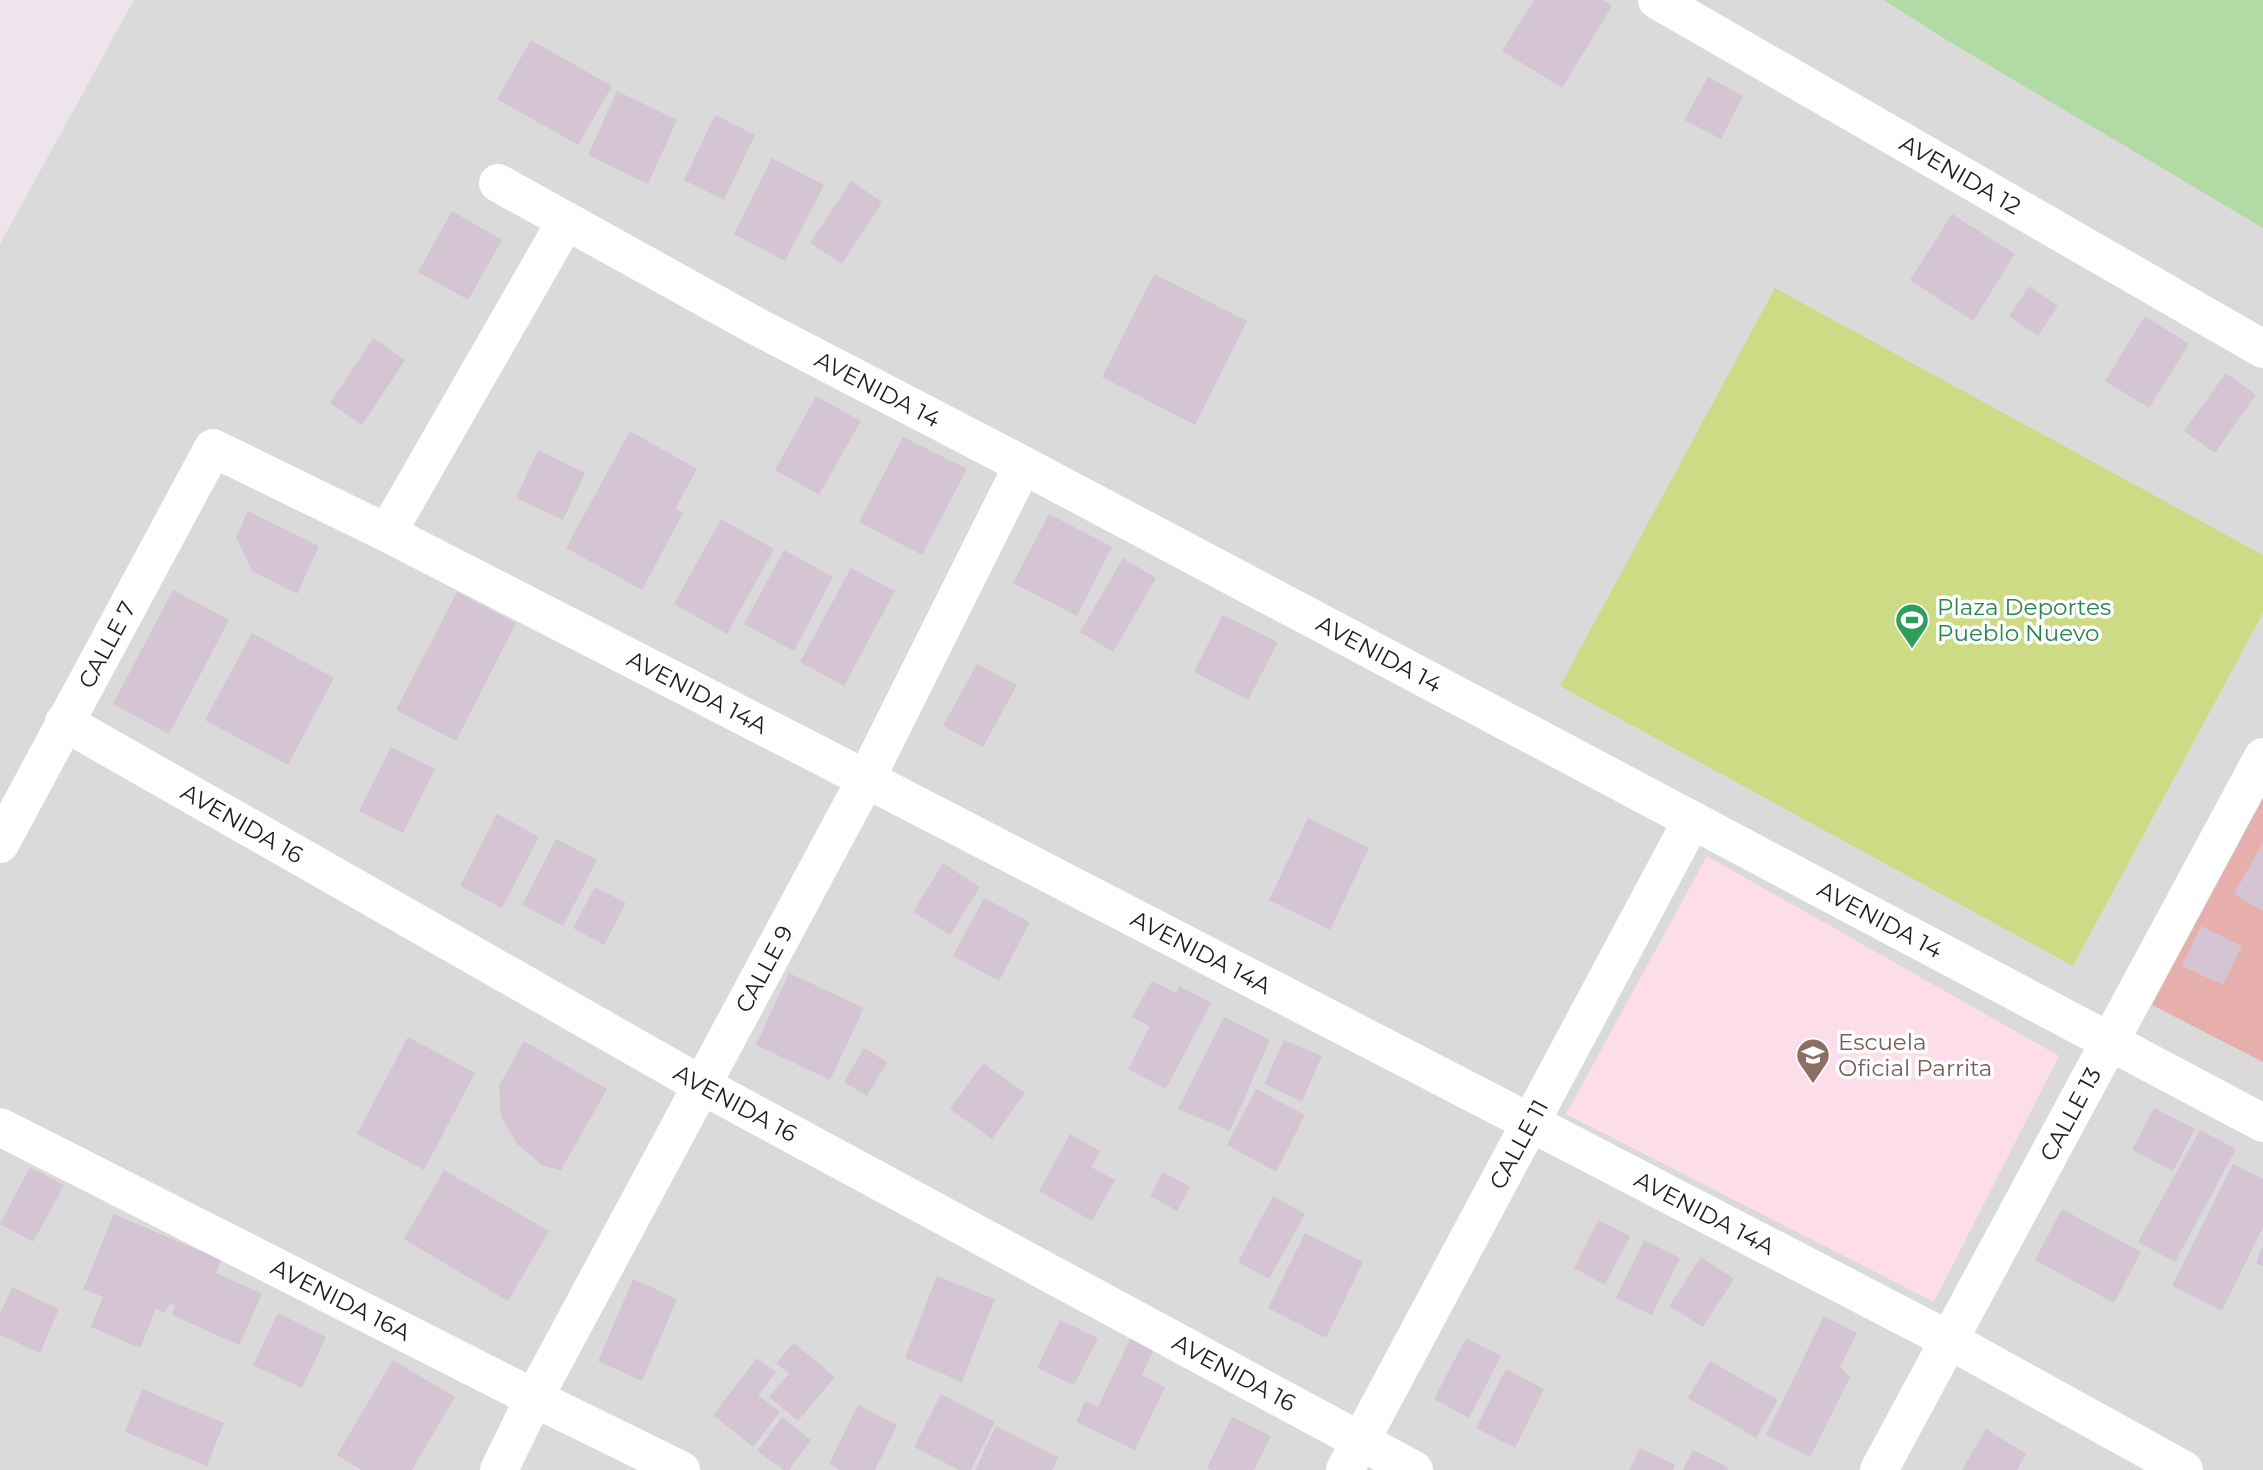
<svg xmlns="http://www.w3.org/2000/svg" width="2263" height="1470" font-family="Montserrat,sans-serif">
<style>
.residential{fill:#dbdadb}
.education{fill:#feddeb}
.grass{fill:#e7afab}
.pitch{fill:#ccdb84}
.water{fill:#b1daa5}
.building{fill:#d4c4d4}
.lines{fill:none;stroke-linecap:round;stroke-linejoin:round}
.minor{stroke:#fff;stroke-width:38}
.labels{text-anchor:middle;stroke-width:7;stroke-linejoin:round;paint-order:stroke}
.street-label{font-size:23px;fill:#1d1d1d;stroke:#fff}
.leisure-label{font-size:23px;fill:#27864d;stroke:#fff;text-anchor:start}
.education-label{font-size:23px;fill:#785e54;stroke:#fff;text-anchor:start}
</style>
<rect width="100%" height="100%" fill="#eee4ec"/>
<path class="residential" d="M134,0H2263V1470H0V244Z"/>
<path class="education" d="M1707,856L2059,1056L1934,1302L1566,1114Z"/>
<path class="grass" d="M2263,798V1062L2152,1005Z"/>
<path class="pitch" d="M1775,288L2263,555V613L2073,966L1560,686Z"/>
<path class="water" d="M1884,0H2263V228L1945,39Z"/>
<path class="building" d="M1534,0H1603L1612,6L1562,88L1502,51Z
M531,40L612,86L578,145L497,99Z
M1708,77L1743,96L1721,139L1684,120Z
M617,91L677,120L648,184L588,155Z
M715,115L755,135L724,200L684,180Z
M772,158L824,185L785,261L734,234Z
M851,181L882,202L842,264L810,243Z
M452,211L502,240L468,300L418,272Z
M1952,214L2015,254L1973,321L1910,280Z
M1154,274L1247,321L1195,425L1102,377Z
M2029,286L2058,306L2038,336L2009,316Z
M2145,316L2189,344L2149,408L2105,381Z
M373,338L405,360L362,425L330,403Z
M2226,373L2256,395L2215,453L2184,431Z
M816,396L861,421L819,495L775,470Z
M630,431L697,469L675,509L683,513L642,590L566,548Z
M903,437L967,469L922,555L859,522Z
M538,450L585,473L563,520L516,498Z
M248,511L319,546L297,594L252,571L236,537Z
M1049,514L1112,547L1077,616L1013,583Z
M721,519L774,549L727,634L674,604Z
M784,550L833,577L794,651L744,624Z
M1123,558L1156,578L1113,652L1080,632Z
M851,568L895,591L844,686L800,662Z
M173,590L229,620L169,734L113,704Z
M457,592L516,623L456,741L396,710Z
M1223,615L1278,642L1248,700L1194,672Z
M252,633L334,678L288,765L205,720Z
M977,664L1017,685L983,747L943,726Z
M391,747L435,769L403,833L359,811Z
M497,814L539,837L502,908L460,886Z
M1308,818L1369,848L1330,930L1269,900Z
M556,839L597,860L563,926L522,905Z
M2263,842V911L2234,894Z
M943,863L980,887L950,935L913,912Z
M595,887L626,903L604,945L573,928Z
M984,898L1030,922L999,981L953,956Z
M2201,926L2242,946L2223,985L2182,966Z
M789,973L864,1008L830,1080L756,1045Z
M1152,981L1176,993L1179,986L1211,1003L1166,1089L1128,1069L1150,1026L1132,1017Z
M1224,1017L1270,1040L1230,1131L1178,1109Z
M408,1037L475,1073L424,1170L357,1134Z
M1284,1040L1322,1056L1302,1101L1264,1084Z
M524,1041L607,1089L561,1170L543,1166L517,1144L501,1117L499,1086Z
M864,1048L887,1062L867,1096L844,1082Z
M983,1063L1025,1093L992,1139L950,1109Z
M1256,1089L1305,1115L1276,1172L1227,1145Z
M2154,1108L2195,1129L2173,1171L2132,1150Z
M2200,1130L2236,1149L2175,1262L2138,1242Z
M1070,1134L1100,1151L1091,1167L1115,1180L1092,1221L1039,1191Z
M2233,1164L2263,1179V1227L2222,1311L2172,1286Z
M30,1167L64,1185L33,1242L0,1224Z
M444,1170L549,1231L508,1301L404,1239Z
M1163,1172L1190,1187L1177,1211L1150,1196Z
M1273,1196L1305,1214L1269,1279L1238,1262Z
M2062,1209L2141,1252L2114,1303L2035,1260Z
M114,1214L221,1260L216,1273L262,1294L239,1345L172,1315L175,1306L170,1303L165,1313L156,1309L140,1348L91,1327L103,1297L83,1289Z
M1598,1220L1630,1236L1605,1285L1574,1268Z
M1305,1233L1363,1262L1326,1338L1268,1308Z
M1644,1240L1680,1258L1652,1315L1616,1298Z
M2263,1245V1266L2256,1263Z
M1701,1257L1734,1279L1703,1327L1669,1306Z
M937,1276L995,1299L962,1382L905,1358Z
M633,1279L677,1299L642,1381L598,1361Z
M12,1287L59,1309L40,1353L0,1335V1314Z
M278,1313L326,1337L302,1388L253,1365Z
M1824,1316L1857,1333L1840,1367L1850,1377L1810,1457L1766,1435Z
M1060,1320L1098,1338L1074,1385L1037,1368Z
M1131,1337L1154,1349L1142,1375L1165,1387L1135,1450L1076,1422L1085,1401L1098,1407Z
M1466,1338L1501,1356L1469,1418L1434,1399Z
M794,1343L835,1377L798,1421L769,1397L789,1374L776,1363Z
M757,1358L776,1372L758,1395L780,1412L753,1447L713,1415Z
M393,1360L455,1397L412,1470H361L337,1455Z
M1710,1361L1778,1400L1756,1438L1688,1398Z
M1506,1369L1544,1389L1515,1448L1476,1428Z
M142,1389L224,1423L207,1466L125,1432Z
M941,1394L995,1422L971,1470H959L914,1447Z
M858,1405L897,1425L875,1470H840L829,1464Z
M782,1417L811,1440L789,1470H784L757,1451Z
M1232,1417L1271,1436L1254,1470H1211L1207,1468Z
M996,1426L1058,1457L1052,1470H975Z
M1986,1429L2026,1454L2017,1470H1962Z
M1640,1448L1675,1465L1673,1470H1629Z
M1693,1450L1728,1467L1727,1470H1683Z"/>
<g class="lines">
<g class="minor">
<path id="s1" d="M1657,0L2263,349"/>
<path id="s2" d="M498,183L754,325L1023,465L2263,1123"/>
<path d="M387,533L566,221"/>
<path id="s3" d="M64,722L703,1086L1414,1470"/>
<path id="s4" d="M0,844L213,448L387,533L866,779L1529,1122L1947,1339L2184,1470"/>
<path id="s5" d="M0,1127L534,1398L681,1470"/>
<path id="s6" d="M499,1470L534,1398L866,779L1023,465"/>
<path id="s7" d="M1345,1470L1692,820"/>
<path id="s8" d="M1879,1470L2263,757"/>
</g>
</g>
<defs>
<g id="stadium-pin" transform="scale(1.75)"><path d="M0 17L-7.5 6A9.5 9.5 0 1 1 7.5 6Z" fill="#2e9e5b" stroke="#fff"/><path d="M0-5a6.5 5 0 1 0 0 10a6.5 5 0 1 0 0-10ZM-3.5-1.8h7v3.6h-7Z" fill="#fff"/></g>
<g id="school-pin" transform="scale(1.75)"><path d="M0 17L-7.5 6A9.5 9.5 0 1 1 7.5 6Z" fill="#8d6e63" stroke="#fff"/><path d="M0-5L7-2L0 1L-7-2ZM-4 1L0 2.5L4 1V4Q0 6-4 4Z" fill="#fff"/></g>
</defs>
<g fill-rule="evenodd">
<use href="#stadium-pin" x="1912" y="620"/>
<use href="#school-pin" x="1813" y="1055"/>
</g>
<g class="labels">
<g class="street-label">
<text dy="8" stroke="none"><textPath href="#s1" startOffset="350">AVENIDA 12</textPath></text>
<text dy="8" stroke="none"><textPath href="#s2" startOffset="432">AVENIDA 14</textPath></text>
<text dy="8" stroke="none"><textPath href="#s4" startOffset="226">CALLE 7</textPath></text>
<text dy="8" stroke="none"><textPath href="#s2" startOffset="999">AVENIDA 14</textPath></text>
<text dy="8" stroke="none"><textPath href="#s4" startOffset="992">AVENIDA 14A</textPath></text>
<text dy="8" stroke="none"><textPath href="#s3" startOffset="205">AVENIDA 16</textPath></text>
<text dy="8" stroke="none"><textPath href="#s2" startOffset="1566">AVENIDA 14</textPath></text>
<text dy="8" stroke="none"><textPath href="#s4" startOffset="1559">AVENIDA 14A</textPath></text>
<text dy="8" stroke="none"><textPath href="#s6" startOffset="567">CALLE 9</textPath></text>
<text dy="8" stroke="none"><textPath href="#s3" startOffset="772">AVENIDA 16</textPath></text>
<text dy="8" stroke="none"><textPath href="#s8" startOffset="404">CALLE 13</textPath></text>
<text dy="8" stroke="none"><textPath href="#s7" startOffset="369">CALLE 11</textPath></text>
<text dy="8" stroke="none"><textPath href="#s4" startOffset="2126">AVENIDA 14A</textPath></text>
<text dy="8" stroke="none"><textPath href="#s5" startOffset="382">AVENIDA 16A</textPath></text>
<text dy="8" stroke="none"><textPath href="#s3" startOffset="1339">AVENIDA 16</textPath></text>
</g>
<g class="leisure-label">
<text x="1937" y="615">Plaza Deportes<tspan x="1937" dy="26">Pueblo Nuevo</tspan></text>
</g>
<g class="education-label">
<text x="1838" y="1050">Escuela<tspan x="1838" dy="26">Oficial Parrita</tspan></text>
</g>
</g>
</svg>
